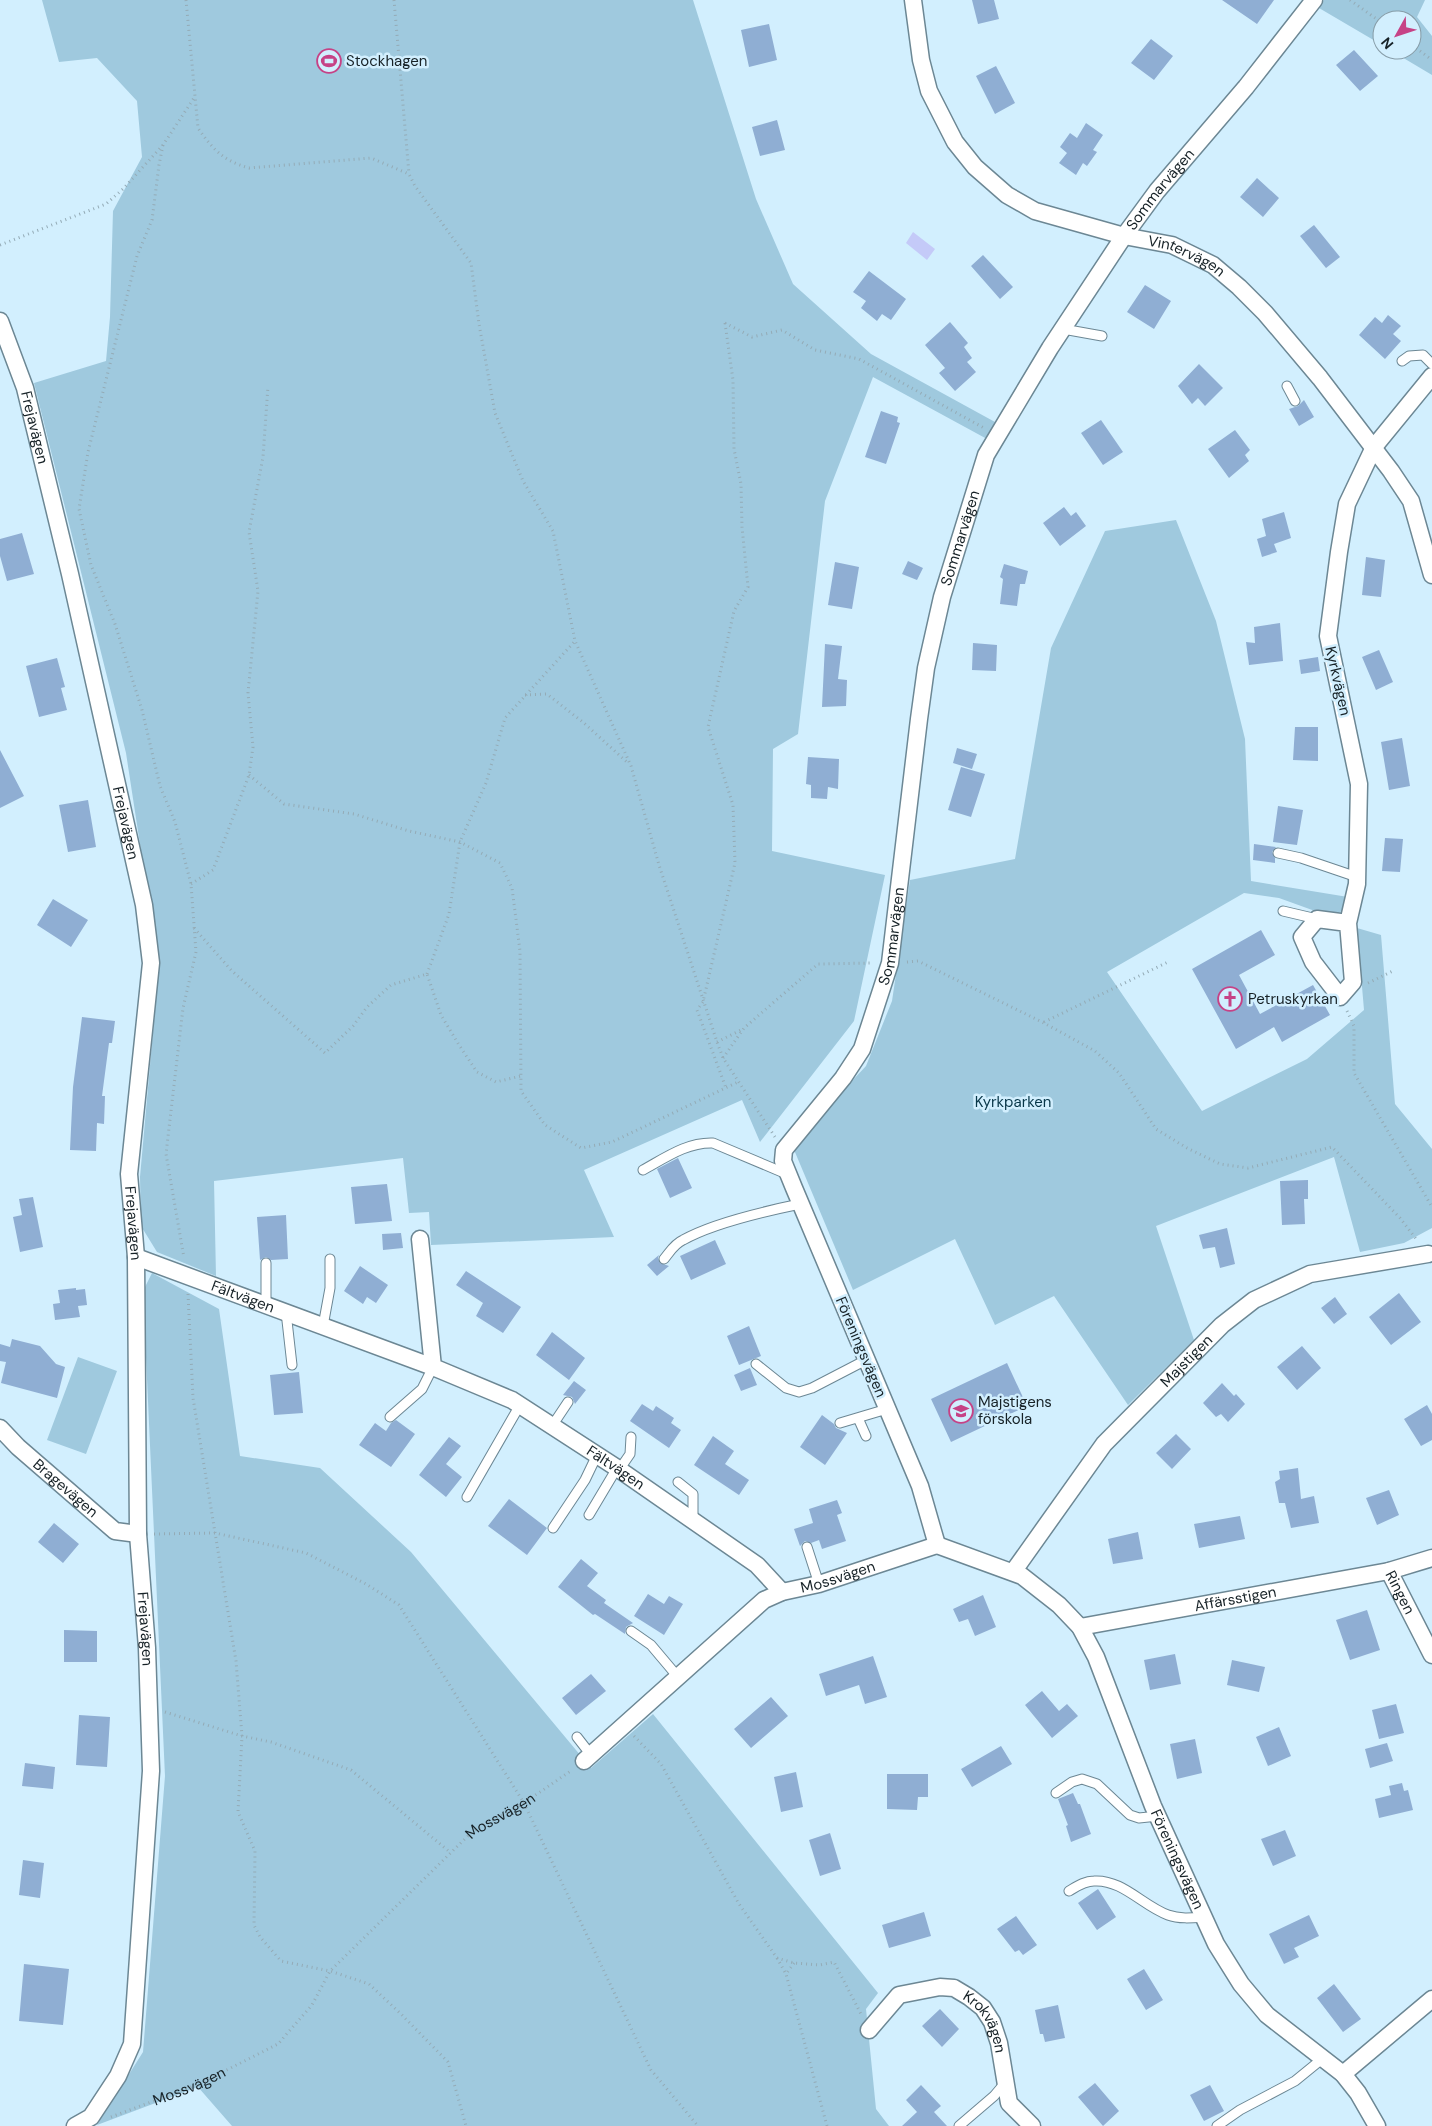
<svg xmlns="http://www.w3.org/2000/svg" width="1432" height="2126" font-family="'DM Sans',sans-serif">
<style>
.green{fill:#9fc9de}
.water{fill:#c4caf8}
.building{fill:#8faed3}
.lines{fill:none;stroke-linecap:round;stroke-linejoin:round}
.lane-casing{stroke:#6c8794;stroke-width:11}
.street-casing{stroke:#6c8794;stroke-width:19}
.path{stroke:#94abb6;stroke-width:3;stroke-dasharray:1 4;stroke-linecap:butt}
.lane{stroke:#fff;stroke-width:9}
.street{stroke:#fff;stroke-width:16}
.labels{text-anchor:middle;stroke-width:5;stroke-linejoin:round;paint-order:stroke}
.poi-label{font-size:15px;fill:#172227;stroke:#d2effe;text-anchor:start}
.street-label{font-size:15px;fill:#172227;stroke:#d2effe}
.park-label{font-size:15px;fill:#073648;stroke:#d2effe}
</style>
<rect width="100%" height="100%" fill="#d2effe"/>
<path class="green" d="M42,0H693L756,199L793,284L871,354L995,422L987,439L873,377L825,501L798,734L773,749L772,851L885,875L854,1021L760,1142L742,1100L584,1170L614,1237L431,1245L429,1212L409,1213L403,1158L214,1181L216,1276L157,1252L141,1226L140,1177L155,1010L157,955L126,753L34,383L106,361L110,317L113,211L142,157L137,101L97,58L59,62Z
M1324,0H1425L1417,17L1432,36V75L1390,50H1412V20H1382V45L1319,8Z
M1176,520L1216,621L1245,739L1251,881L1348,897L1346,907L1339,913L1326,915L1279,898L1244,893L1107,972L1202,1111L1307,1059L1364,1010L1357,928L1381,935L1395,1104L1432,1149V1228L1404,1243L1360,1252L1334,1157L1156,1226L1194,1340L1128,1405L1054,1296L995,1325L955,1239L853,1290L792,1145L866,1066L892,1001L910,880L1015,859L1051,648L1105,531Z
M152,1273L219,1309L240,1456L320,1468L411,1552L591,1768L653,1714L878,1993L866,2009L876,2109L889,2126H232L198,2087L97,2125L143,2052L165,1776L143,1291Z
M78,1357L117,1371L86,1454L47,1440Z"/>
<path class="water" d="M913,232L935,249L927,260L906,243Z"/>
<path class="building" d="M972,0H994L999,19L978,24Z
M1222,0H1274L1257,24Z
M769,24L777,60L749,67L741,30Z
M1151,39L1173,56L1154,80L1131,63Z
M1354,50L1378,76L1360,91L1336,65Z
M996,66L1015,103L995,114L976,76Z
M777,120L785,150L760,156L752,127Z
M1086,123L1103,135L1093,150L1097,152L1087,166L1083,163L1076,175L1059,163L1067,153L1060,147L1070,133L1077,138Z
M1257,178L1279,198L1263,217L1240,197Z
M1314,225L1340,257L1326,268L1300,236Z
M983,255L1013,287L1000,299L971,266Z
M869,271L906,299L891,320L882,314L877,321L861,308L866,301L853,292Z
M1145,285L1171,301L1154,329L1127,312Z
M1388,315L1401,326L1393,334L1401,341L1385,359L1359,335L1375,317L1382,323Z
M950,322L968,343L964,347L972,358L967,362L976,372L955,391L939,373L945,368L925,345Z
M1199,364L1223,388L1205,406L1198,398L1192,404L1178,386Z
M1304,400L1314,417L1299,426L1289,409L1298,406Z
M881,411L898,417L897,422L900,423L886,464L865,457Z
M1101,420L1123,452L1103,465L1081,433Z
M1235,430L1250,450L1245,455L1249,461L1229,478L1208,449Z
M1064,507L1071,516L1076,512L1086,526L1060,546L1043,523Z
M1284,512L1291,538L1274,544L1277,552L1262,557L1257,539L1266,536L1262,519Z
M22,533L34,574L7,581L0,556V539Z
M1366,557L1385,560L1381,597L1362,595Z
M908,561L923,568L917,580L902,574Z
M835,562L859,567L852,609L828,605Z
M1004,564L1028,571L1025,584H1020L1017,606L1000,604L1003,579L1000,577Z
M1280,623L1283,661L1249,665L1246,642L1255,643L1254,627Z
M973,643L997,645L996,671L972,670Z
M825,644L842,646L838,679L847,680L846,706L822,707Z
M1379,650L1393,682L1376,690L1362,657Z
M1318,657L1320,671L1301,674L1299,660Z
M57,658L65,687L61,688L67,710L39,717L26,666Z
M1295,727H1318V761L1293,760Z
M1402,738L1410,786L1389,790L1381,742Z
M957,748L977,754L972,769L953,763Z
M0,750L24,796L0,808Z
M808,757L839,759L838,789L828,787L827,799L811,798V785L806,784Z
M961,767L985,774L971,817L948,810Z
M88,800L96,847L68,852L59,805Z
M1278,806L1303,810L1297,845L1273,842Z
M1385,838L1403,839L1400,872L1382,871Z
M1254,844L1276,847L1272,852L1275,858V863L1253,860Z
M53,899L88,920L71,947L37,925Z
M1261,930L1275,955L1239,975L1260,1014L1313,985L1330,1015L1282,1042L1274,1027L1236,1049L1192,969Z
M82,1017L115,1021L112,1043H109L102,1096H105L104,1124L97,1123L96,1151L70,1150L73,1087Z
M678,1158L692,1188L670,1198L657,1169Z
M1308,1180V1199H1304L1305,1224L1282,1225L1280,1181Z
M387,1184L392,1221L355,1224L351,1187Z
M33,1197L43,1247L20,1252L13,1217L22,1215L19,1199Z
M286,1215L288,1259L271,1260L266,1257L260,1260L257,1217Z
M1227,1228L1235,1264L1220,1268L1215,1247L1203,1249L1199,1235Z
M401,1233L403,1248L383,1250L382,1234Z
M715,1240L726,1264L691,1280L680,1256Z
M659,1255L658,1258L660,1263L669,1266L657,1276L647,1265Z
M360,1266L388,1285L376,1303L367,1297L363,1304L344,1291Z
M466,1271L521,1307L503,1333L476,1316L483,1303L456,1285Z
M76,1288V1290L85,1289L87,1305L78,1306L80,1317L55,1320L53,1304L60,1303L58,1290Z
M1399,1293L1421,1322L1391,1345L1369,1317Z
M1335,1297L1347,1314L1334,1324L1321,1308Z
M749,1326L761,1356L739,1365L727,1336Z
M552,1332L585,1358L569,1380L536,1355Z
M12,1339L40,1346L56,1364L65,1367L57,1398L1,1383L6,1362L0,1361V1344L10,1347Z
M1302,1346L1321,1368L1297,1390L1277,1367Z
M1007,1363L1027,1406L951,1442L931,1399Z
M750,1368L757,1385L741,1391L734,1375Z
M299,1372L303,1413L274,1415L270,1375Z
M574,1381L586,1390L575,1404L572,1397L563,1395Z
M1222,1383L1234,1396L1236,1394L1245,1404L1228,1422L1221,1414L1216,1417L1203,1403Z
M642,1404L653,1411L656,1406L674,1418L671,1423L681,1430L669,1448L630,1421Z
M1427,1405L1432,1414V1440L1421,1446L1404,1419Z
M822,1415L834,1424L836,1428L847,1433L825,1465L800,1447Z
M396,1420L415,1434L391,1467L359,1445L375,1423L386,1431L391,1423Z
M1176,1434L1191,1449L1172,1469L1156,1453Z
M713,1436L734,1451L725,1464L749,1480L739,1495L694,1465Z
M449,1437L461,1446L446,1464L462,1477L446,1497L419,1475Z
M1298,1468L1301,1499L1314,1496L1319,1523L1291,1528L1285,1503H1279L1275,1482L1280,1479L1279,1471Z
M1389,1490L1399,1515L1377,1525L1366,1498Z
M509,1499L547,1528L527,1555L488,1526Z
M837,1500L842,1513L837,1515L846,1541L822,1549L819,1540L811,1543L805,1541L800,1546L794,1529L813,1523L809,1509Z
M1240,1516L1245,1539L1199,1548L1194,1524Z
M54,1523L79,1544L63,1563L38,1542Z
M1138,1532L1143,1559L1113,1564L1108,1539Z
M581,1559L598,1573L587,1586L606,1600L604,1603L633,1623L626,1627L625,1634L595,1614L593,1615L558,1587Z
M648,1594L664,1604L669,1596L683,1604L664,1635L634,1616Z
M983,1595L996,1627L975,1636L968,1619L959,1622L953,1609Z
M1367,1610L1380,1650L1350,1660L1336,1620Z
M64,1630L97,1631V1662H64Z
M1175,1654L1181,1684L1150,1690L1144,1660Z
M873,1656L887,1697L865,1704L859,1685L826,1696L819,1674Z
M1232,1660L1265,1667L1259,1692L1227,1685Z
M591,1674L606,1691L576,1715L562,1698Z
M1042,1691L1059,1711L1067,1704L1078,1716L1052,1738L1025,1705Z
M771,1697L788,1716L751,1748L734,1729Z
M1396,1704L1404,1733L1379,1739L1372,1710Z
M79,1715L110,1717L107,1767L76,1765Z
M1279,1727L1291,1756L1268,1766L1256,1737Z
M1195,1739L1202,1773L1177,1779L1170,1744Z
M1387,1743L1393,1761L1370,1768L1365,1749Z
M1001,1746L1012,1764L972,1787L961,1769Z
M25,1763L55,1767L53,1789L22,1786Z
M796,1772L803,1807L781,1812L774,1777Z
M887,1774H928V1797H918L917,1810L887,1809Z
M1402,1783L1404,1791L1408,1790L1413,1810L1379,1818L1375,1799L1391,1795L1389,1786Z
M1073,1793L1078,1804H1080L1091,1834L1071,1842L1066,1826L1068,1825L1058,1799Z
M1285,1830L1296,1856L1273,1866L1261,1839Z
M830,1833L841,1869L820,1876L809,1840Z
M23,1860L44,1863L40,1898L19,1895Z
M1098,1889L1116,1917L1097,1930L1078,1903Z
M924,1912L931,1936L889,1948L882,1925Z
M1309,1915L1319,1936L1294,1948L1299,1957L1284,1964L1269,1934Z
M1016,1916L1037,1945L1023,1955L1019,1950L1015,1952L997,1929Z
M24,1964L69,1969L63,2025L19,2021Z
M1144,1969L1163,2000L1146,2010L1127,1979Z
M1334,1984L1361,2019L1343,2032L1317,1998Z
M1058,2005L1065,2038L1045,2042L1043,2034H1040L1035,2010Z
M940,2009L959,2029L942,2047L922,2026Z
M1095,2083L1119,2111L1103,2126L1078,2097Z
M921,2085L941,2106L934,2112L947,2126H902L917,2112L906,2100Z
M1210,2085L1224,2111L1204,2121L1190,2095Z"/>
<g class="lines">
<g class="lane-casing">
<path id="lane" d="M1063,329L1102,336
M1402,361L1409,356L1423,355L1432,364
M1287,386L1295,401
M1278,853L1301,858L1357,877
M1283,911L1317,919
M643,1170C665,1158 687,1142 713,1143L789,1175
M664,1259C670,1252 674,1244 683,1240C713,1223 766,1211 800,1204
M266,1263V1305
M286,1312L292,1365
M323,1326L330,1288V1259
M756,1364L786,1388L799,1392L812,1388L866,1360
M390,1417L422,1389L433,1367
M858,1418L866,1436
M840,1423L887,1409
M552,1426L568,1402
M619,1470L630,1454L631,1437
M678,1482L693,1494V1520
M467,1497L520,1405
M589,1515L617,1468
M553,1528L585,1480L597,1455
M807,1547L819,1584
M631,1631L651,1645L678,1677
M577,1737L591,1755
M1056,1793L1072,1782L1082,1779L1097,1784L1130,1815L1139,1818L1158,1816
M1069,1891C1076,1887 1084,1881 1094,1881C1122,1879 1143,1906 1168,1915C1179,1919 1191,1918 1203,1917
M959,2126L994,2096L1005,2083
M1217,2126L1240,2110L1295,2081L1322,2059"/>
</g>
<g class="street-casing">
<g id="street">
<path id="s2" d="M913,0L921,60L929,91L955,142L975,167L1007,195L1035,211L1124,236L1172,245L1213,265L1239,287L1265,313L1320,378L1391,471L1411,501L1432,575"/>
<path id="s3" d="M0,321L25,388L70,574L144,905L151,963L129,1174L136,1257L138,1534L147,1648L151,1771L132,2044L118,2076L91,2117L75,2126"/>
<path d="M1348,923L1353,982L1340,997L1313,962L1302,937L1317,919L1348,923L1357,884L1359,784L1328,636L1339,552L1347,504L1374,447L1432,376"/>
<path id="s4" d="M420,1239L433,1367L512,1400L617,1468L757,1565L782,1592"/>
<path id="s5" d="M136,1257L433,1367"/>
<path id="s6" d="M0,1428L18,1447L115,1531L138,1534"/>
<path id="s7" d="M937,1545L920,1486L794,1188L783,1161L784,1150L843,1078L862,1049L890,963L919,719L926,668L942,597L986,455L1050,348L1124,236L1157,191L1246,87L1314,0"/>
<path id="s8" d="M937,1545L1022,1576L1059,1605L1080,1627L1096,1657L1153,1806L1216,1944L1241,1984L1267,2015L1343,2074L1358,2093L1377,2126"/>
<path id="s9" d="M1432,1558L1389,1571L1432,1655"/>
<path id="s10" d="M1013,1572L1104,1444L1222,1325L1254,1300L1310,1274L1428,1254"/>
<path id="s11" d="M1080,1627L1389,1571"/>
<path id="s12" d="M584,1761L764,1600L782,1592L819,1584L937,1545"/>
<path id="s13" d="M869,2030L899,1995L940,1987L954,1988L969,1997L983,2008L992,2022L999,2043L1009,2103L1032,2126"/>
<path d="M1343,2074L1432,1999"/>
</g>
</g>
<g class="path">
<path d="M186,0L198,128C213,150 224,161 249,168L371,158L409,174L415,186L471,263L479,324L495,413L523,481L553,531L575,641L631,766L659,865L717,1042L723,1058L775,1137"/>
<path d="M394,0L409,174"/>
<path d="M1350,0L1382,23"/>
<path d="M1412,45L1432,60"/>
<path d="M163,145L159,165L152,220L137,256L88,452L79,509L91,565L115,624L142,710L160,786L175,822L191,884L196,952L183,1008L166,1154L184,1258"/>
<path d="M0,245L106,204L123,189L163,145L194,98"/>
<path d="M725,323L733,380L734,449L741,484L742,527L748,587L734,611L708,727L733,805L735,863L703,1002L697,1010L726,1088"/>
<path d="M725,323L752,337L782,330L815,350L859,359L984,428"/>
<path d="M525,695L547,694L584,723L629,764"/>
<path d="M249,775L284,804L354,814L409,831L460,842L500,863L512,888L520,951L521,1091L545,1125L581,1148L612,1142L738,1082"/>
<path d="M191,884L213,870L249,775L253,747L248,693L258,591L249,532L263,457L268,386"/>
<path d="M194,928L232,971L325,1053L353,1026L367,1007L391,985L427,974L441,1015L459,1045L477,1072L496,1082L521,1076"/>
<path d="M907,962L918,961L1044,1023L1095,1051L1119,1073L1156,1129L1187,1148L1220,1164L1248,1168L1332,1147L1400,1218L1417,1240"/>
<path d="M427,974L449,914L460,842L486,783L505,718L575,641"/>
<path d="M1368,983L1395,970"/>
<path d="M1347,1011L1354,1026V1073L1432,1207"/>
<path d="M1044,1022L1170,961"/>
<path d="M717,1042L743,1029"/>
<path d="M723,1058L744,1028L818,964L873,963"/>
<path d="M188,1294L193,1398L236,1661L242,1736L238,1812L255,1851L254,1925L260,1937L281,1961L330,1971L369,1984L401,2014L448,2062L466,2126"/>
<path d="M154,1534L215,1533L306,1553L366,1584L399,1605L524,1803L651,2070L698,2126"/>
<path d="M165,1712L242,1736L271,1742L351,1770L451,1853"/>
<path d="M634,1736L661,1764L739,1904L777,1958L794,1963L820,1965L834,1962L861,2014"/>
<path d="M777,1958L786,1974"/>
<path d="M794,1963L786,1974L827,2126"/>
<path id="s1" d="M111,2117L199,2084L278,2044L312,2005L330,1971L473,1831L524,1803L572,1770"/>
</g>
<use href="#lane" class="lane"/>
<use href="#street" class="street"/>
</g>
<defs>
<g id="stadium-ring" transform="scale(1.25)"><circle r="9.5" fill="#d2effe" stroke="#c64286" stroke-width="1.5"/><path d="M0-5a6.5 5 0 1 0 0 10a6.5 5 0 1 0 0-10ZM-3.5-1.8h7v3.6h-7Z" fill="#c64286"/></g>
<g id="church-ring" transform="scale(1.25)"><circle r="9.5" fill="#d2effe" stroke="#c64286" stroke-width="1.5"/><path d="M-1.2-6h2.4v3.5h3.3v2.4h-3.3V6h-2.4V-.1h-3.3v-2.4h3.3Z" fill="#c64286"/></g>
<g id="school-ring" transform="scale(1.25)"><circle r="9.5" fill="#d2effe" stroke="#c64286" stroke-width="1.5"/><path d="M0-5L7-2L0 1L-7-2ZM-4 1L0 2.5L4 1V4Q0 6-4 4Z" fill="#c64286"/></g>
</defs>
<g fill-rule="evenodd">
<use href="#stadium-ring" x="329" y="61"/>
<use href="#church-ring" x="1230" y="999"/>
<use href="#school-ring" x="961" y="1411"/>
</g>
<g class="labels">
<g class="poi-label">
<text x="346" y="66">Stockhagen</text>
<text x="1248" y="1004">Petruskyrkan</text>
<text x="978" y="1407">Majstigens<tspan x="978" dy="17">förskola</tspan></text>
</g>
<g class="street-label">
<text dy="5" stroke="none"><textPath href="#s7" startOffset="1480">Sommarvägen</textPath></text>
<text dy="5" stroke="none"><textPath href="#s2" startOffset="415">Vintervägen</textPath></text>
<text dy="5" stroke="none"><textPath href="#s3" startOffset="112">Frejavägen</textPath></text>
<text dy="5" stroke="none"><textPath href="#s7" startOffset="1075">Sommarvägen</textPath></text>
<text transform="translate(1338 681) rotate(77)" y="5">Kyrkvägen</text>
<text dy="5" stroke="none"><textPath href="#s3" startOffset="518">Frejavägen</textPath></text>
<text dy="5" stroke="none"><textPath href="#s7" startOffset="670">Sommarvägen</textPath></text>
<text dy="5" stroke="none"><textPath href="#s3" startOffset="922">Frejavägen</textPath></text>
<text dy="5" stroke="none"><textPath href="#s5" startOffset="114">Fältvägen</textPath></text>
<text transform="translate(861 1347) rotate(67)" y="5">Föreningsvägen</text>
<text dy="5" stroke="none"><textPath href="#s10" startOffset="274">Majstigen</textPath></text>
<text dy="5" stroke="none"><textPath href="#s4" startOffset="338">Fältvägen</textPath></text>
<text dy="5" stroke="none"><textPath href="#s6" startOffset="89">Bragevägen</textPath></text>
<text dy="5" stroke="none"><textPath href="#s12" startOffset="319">Mossvägen</textPath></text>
<text dy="5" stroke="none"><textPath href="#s9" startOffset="69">Ringen</textPath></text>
<text dy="5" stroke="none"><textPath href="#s11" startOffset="158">Affärsstigen</textPath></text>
<text dy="5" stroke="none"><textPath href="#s3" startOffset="1328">Frejavägen</textPath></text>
<text dy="5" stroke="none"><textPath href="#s1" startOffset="504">Mossvägen</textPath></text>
<text dy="5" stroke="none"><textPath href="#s8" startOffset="420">Föreningsvägen</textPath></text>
<text dy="5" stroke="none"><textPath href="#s13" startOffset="150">Krokvägen</textPath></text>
<text dy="5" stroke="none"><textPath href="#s1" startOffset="84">Mossvägen</textPath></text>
</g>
<g class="park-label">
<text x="1013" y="1107">Kyrkparken</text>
</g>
</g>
<g transform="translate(1397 35) rotate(230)"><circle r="24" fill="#d2effe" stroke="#879da8"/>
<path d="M0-4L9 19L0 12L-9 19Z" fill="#c64286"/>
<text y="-8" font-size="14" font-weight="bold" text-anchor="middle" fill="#172227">N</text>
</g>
</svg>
